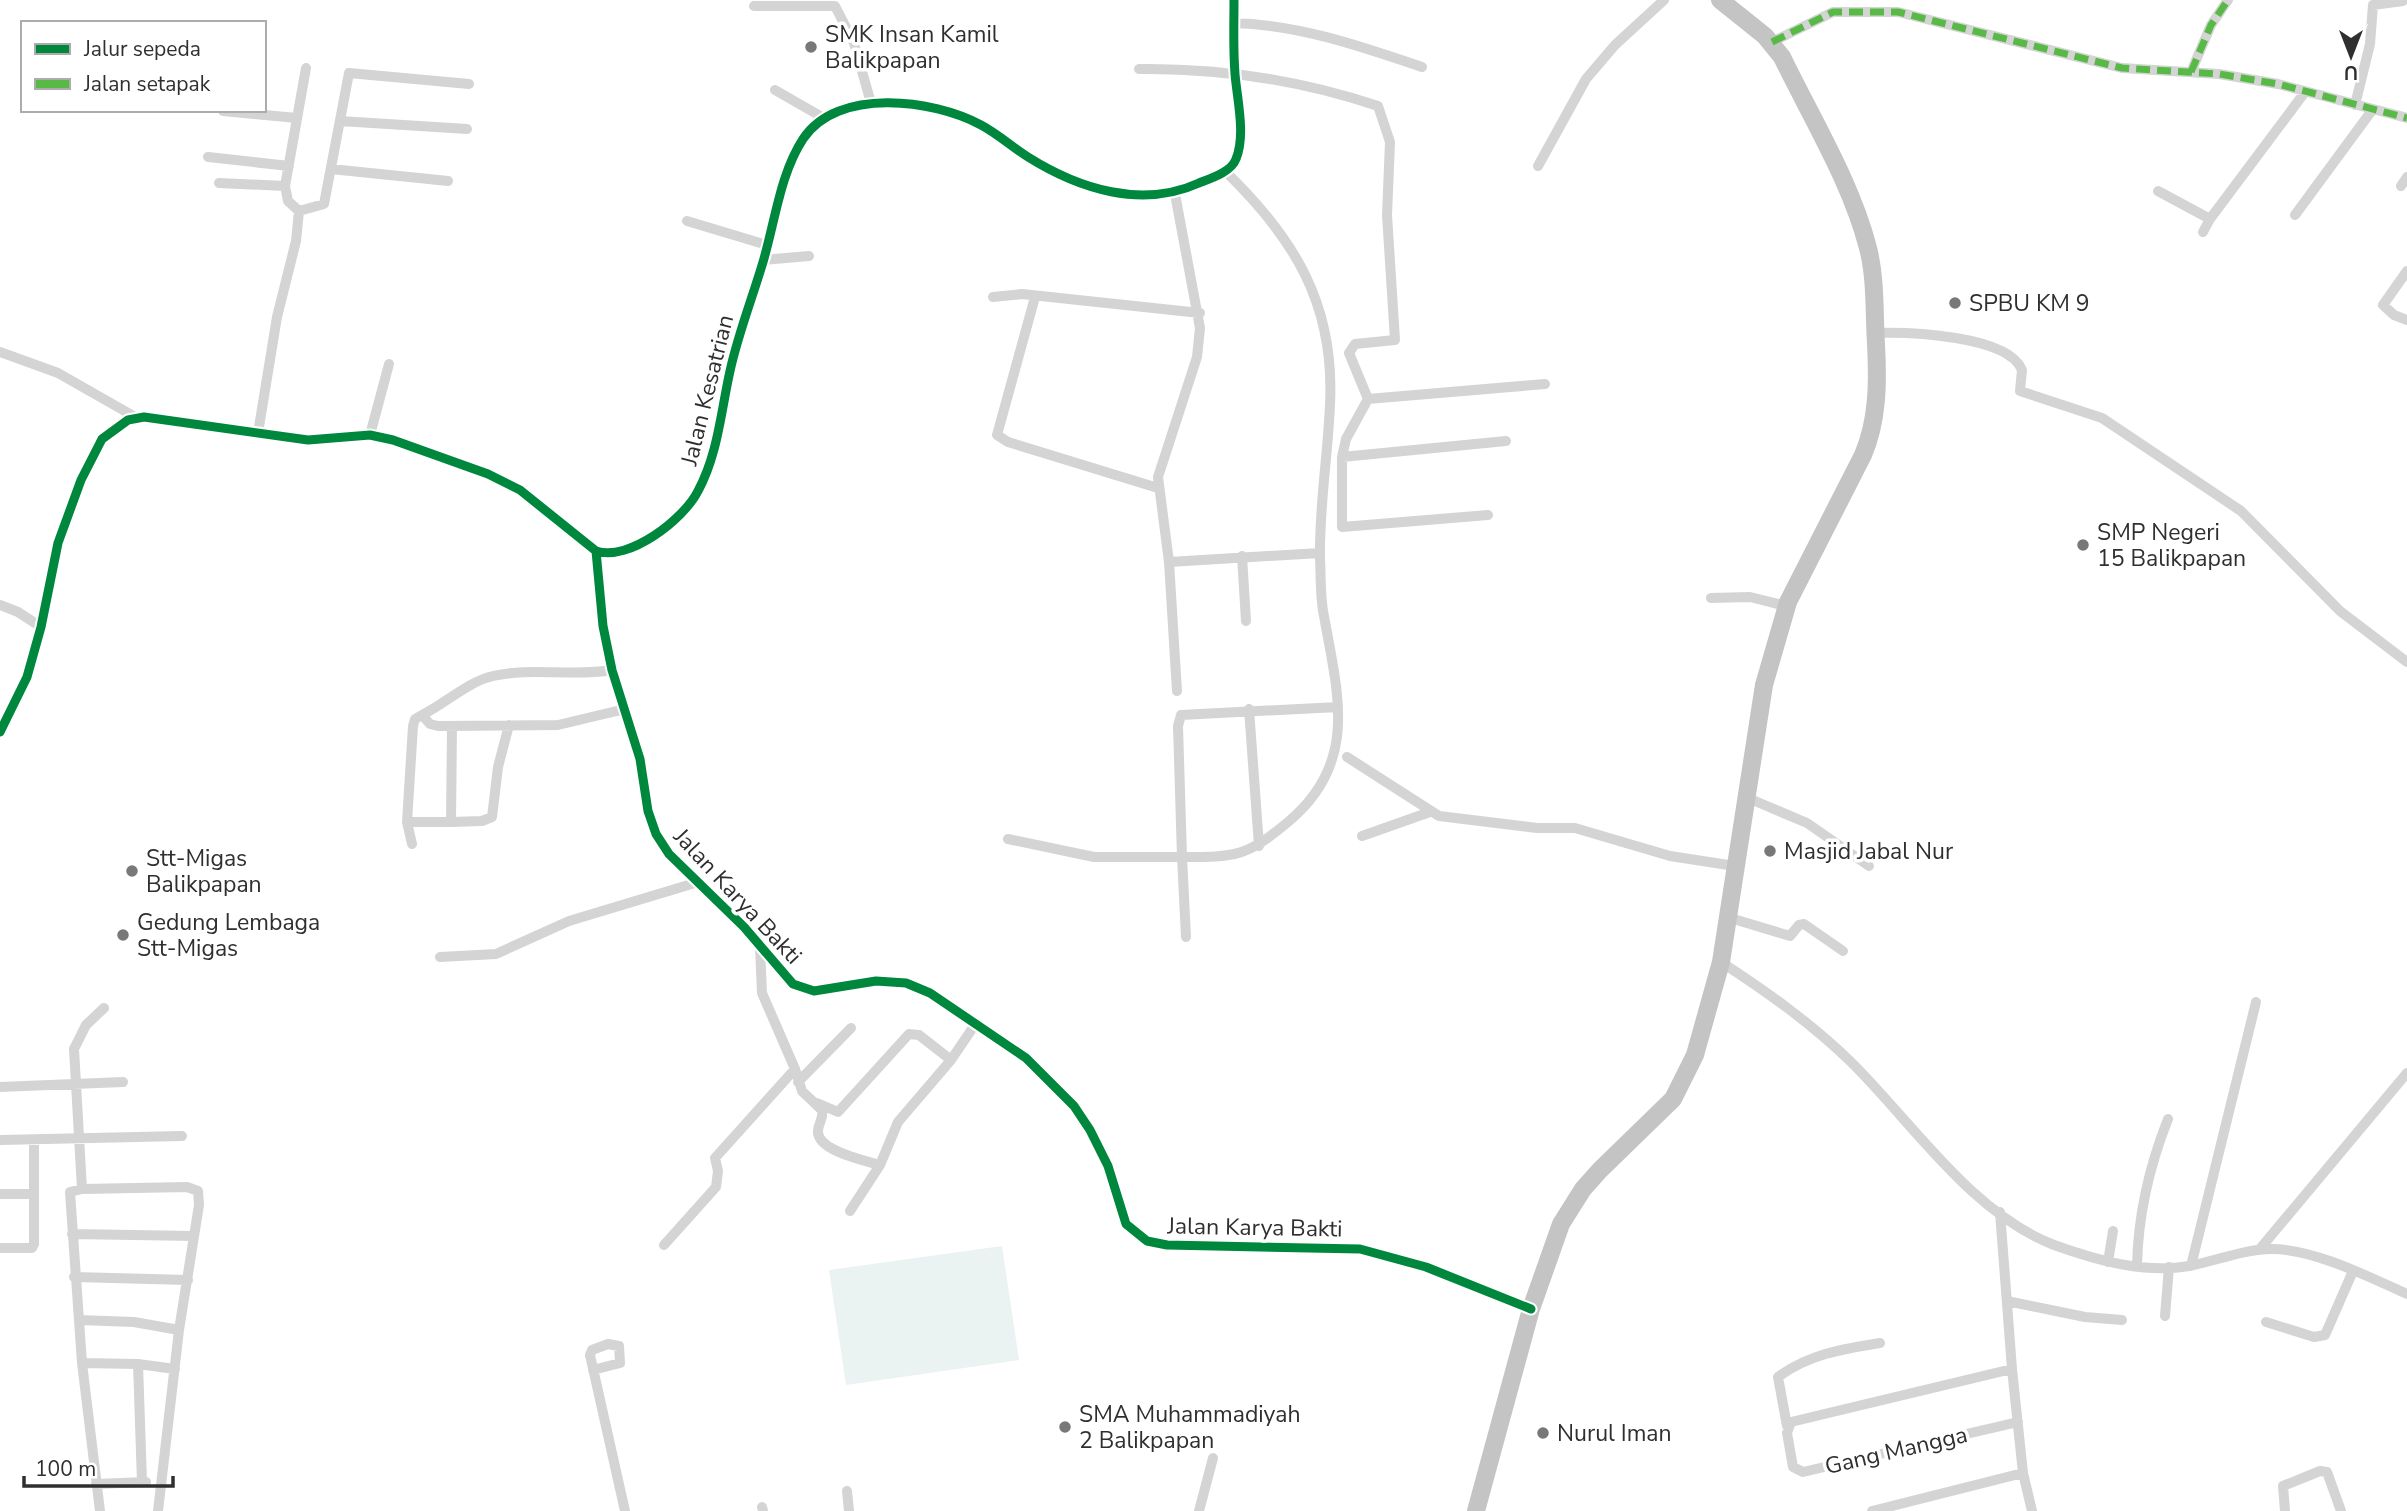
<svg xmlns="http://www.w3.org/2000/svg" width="2407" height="1511" font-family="'Nunito Sans',sans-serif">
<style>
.grass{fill:#eaf3f2}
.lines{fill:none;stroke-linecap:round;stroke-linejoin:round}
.minor{stroke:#d4d4d4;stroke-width:10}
.trunk{stroke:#c4c4c4;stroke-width:18}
.quiet{stroke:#58b947;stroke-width:7;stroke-dasharray:14 7;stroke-linecap:butt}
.cycleway-casing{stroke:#fff;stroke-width:13}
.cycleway{stroke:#00873e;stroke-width:9}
.poi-dot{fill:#787878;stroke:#fff;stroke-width:2.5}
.labels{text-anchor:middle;stroke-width:7;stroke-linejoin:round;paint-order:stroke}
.poi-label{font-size:23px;fill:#2f2f2f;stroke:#fff;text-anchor:start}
.street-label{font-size:23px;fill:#2f2f2f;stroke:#fff}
</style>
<rect width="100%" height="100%" fill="#fff"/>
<path class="grass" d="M1002,1246L1019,1360L846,1385L829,1270Z"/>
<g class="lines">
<path class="minor" d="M754,6H835L854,43L871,103
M1234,23C1300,25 1360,46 1422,67
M1772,42L1833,12H1898L2122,68L2219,74L2278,84L2407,118
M1139,69C1222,68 1300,80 1378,106L1390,142L1387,215L1395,340L1355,344L1349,353L1368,399L1346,439L1342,457L1506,441
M2191,72L2211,25L2228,0
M775,90L822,117
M2355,105L2370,44L2373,5L2403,1
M223,111L297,118
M340,121L467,129
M208,157L289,166
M1538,166L1586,79L1615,45L1664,0
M331,169L448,181
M1225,171C1294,238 1335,304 1330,404C1328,455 1319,507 1320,558C1321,577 1320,598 1324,616C1338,695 1359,763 1288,822C1246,857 1236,857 1182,857L1178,726L1181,715L1338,707
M219,183L285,186
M2401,186L2407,177
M2158,191L2210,219L2305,92
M1175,194L1200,328L1197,357L1158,477L1169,562L1177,691
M299,211L288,201L285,186L306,68
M2295,215L2373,109
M687,221L767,245
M2203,232L2210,219
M763,260L809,256
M2407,271L2383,305L2394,315L2407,320
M993,297L1022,294L1200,313
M1035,297L997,435L1008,442L1158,488
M1875,333C1908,332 2008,335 2022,370L2020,391L2102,418L2241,511L2340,611L2407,662
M0,352L58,373L137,418
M1368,399L1545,384
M258,433L277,317L296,241L299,211L324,204L349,73L469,84
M370,435L389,364
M1342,457V527L1488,515
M596,551L603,626L612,670L640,759L648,811L656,834L669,854L744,927L793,984L814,991L876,981L906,983L930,993L1026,1058L1074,1106L1090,1130L1108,1166L1126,1224L1147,1241L1167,1245L1360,1249L1426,1267L1531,1309
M1242,556L1246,621
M1169,562L1320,553
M1711,598L1750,597L1786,606
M0,605L18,612L41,627
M612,670C573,677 531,667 493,676C467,682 445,704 422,715L430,724L438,726L558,725L625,709
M1249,709L1259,846
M0,732L27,677L41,627L58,543L81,480L102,439L128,420L144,417L308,440L370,435L393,440L488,474L520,490L596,551C629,562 684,519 698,491C718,454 721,411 730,371C738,334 752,299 763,262C775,222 780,174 803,139C837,87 933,99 981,125C998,134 1012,147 1028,157C1079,189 1142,209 1199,183C1212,178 1231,172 1236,159C1246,135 1237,99 1235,74C1233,49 1234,25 1234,0
M1347,757L1439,816L1537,828H1575L1670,856L1735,866
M1748,798L1807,823L1869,866
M407,822H451L452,726
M451,822L482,821L492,817L498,767L509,725
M1362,836L1430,812
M1008,839L1094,857H1182L1186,937
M412,844L407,822L413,726L415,719L422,715
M1727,917L1790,936L1799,925L1804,924L1843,951
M440,957L496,954L569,921L695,883
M1721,962C1767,992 1811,1023 1851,1062C1912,1122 1971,1213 2054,1245C2096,1260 2144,1274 2189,1266C2216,1261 2244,1249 2272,1249C2314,1249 2369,1277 2407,1294
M795,1069L802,1091L822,1110C824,1119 818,1123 818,1131C817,1151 866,1161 880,1165L850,1211
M798,1082L851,1028
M0,1087L123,1082
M817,1103L838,1112L909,1034L919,1035L951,1060L976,1023
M0,1140L182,1136
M880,1165L898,1122L951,1060
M82,1189L74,1049L86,1025L104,1008
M0,1194H34
M2000,1212L2012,1369L2023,1473L2032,1511
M72,1234L194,1236
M664,1245L716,1187L718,1171L715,1158L795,1069L762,993L760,948
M0,1248H32L34,1244V1140
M2259,1250L2407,1073
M2108,1262L2113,1231
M2137,1266C2138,1214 2149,1167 2168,1119
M2191,1266L2256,1002
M74,1277L188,1280
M2007,1301L2085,1317L2122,1320
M2165,1316L2169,1267
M79,1320L134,1322L179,1330
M2266,1322L2314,1337L2325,1335L2353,1271
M82,1363L138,1364L175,1369
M138,1364L142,1482
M2012,1369L1791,1422L1787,1433L1793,1467L1803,1472L2018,1422
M593,1370L620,1363L619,1346L608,1344L592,1350L590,1355L625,1511
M1787,1426L1778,1377C1809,1354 1843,1349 1880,1343
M96,1484L146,1482
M847,1491L849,1511
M762,1507L763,1511
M100,1511L82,1363L70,1192L82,1189L187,1187L198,1191L199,1205L179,1330L158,1511
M1199,1511L1213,1458
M1872,1511L2023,1473
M2285,1511L2283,1486L2320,1471L2327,1472L2341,1511"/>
<path class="trunk" d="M1476,1511L1531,1309L1561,1224L1583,1189L1600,1170L1673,1099L1695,1055L1721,962L1764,685L1788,602L1863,455C1878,420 1878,382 1876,344C1874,313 1876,279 1868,248C1851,182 1812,119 1782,57L1765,36L1720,0"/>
<path class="quiet" d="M1772,42L1833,12H1898L2122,68L2219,74L2278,84L2407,118
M2191,72L2211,25L2228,0"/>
<g class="cycleway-casing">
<path id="cycleway" d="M596,551L603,626L612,670L640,759L648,811L656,834L669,854L744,927L793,984L814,991L876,981L906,983L930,993L1026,1058L1074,1106L1090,1130L1108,1166L1126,1224L1147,1241L1167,1245L1360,1249L1426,1267L1531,1309
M0,732L27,677L41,627L58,543L81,480L102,439L128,420L144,417L308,440L370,435L393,440L488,474L520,490L596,551C629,562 684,519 698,491C718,454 721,411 730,371C738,334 752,299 763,262C775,222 780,174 803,139C837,87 933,99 981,125C998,134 1012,147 1028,157C1079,189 1142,209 1199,183C1212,178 1231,172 1236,159C1246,135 1237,99 1235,74C1233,49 1234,25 1234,0"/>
</g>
<use href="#cycleway" class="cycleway"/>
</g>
<g class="poi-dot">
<circle cx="811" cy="47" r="7"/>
<circle cx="1955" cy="303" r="7"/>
<circle cx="2083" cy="545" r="7"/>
<circle cx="1770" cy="851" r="7"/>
<circle cx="132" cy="871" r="7"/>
<circle cx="123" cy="935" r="7"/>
<circle cx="1065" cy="1427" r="7"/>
<circle cx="1543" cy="1433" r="7"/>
</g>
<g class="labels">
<g class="poi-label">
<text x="825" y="42">SMK Insan Kamil<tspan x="825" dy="26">Balikpapan</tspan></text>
<text x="1969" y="311">SPBU KM 9</text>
<text x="2097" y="540">SMP Negeri<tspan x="2097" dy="26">15 Balikpapan</tspan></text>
<text x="1784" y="859">Masjid Jabal Nur</text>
<text x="146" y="866">Stt-Migas<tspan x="146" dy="26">Balikpapan</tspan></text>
<text x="137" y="930">Gedung Lembaga<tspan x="137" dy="26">Stt-Migas</tspan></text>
<text x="1079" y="1422">SMA Muhammadiyah<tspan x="1079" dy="26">2 Balikpapan</tspan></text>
<text x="1557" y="1441">Nurul Iman</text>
</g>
<g class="street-label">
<text transform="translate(707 390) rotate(-76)" y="8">Jalan Kesatrian</text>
<text transform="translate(738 896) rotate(47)" y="8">Jalan Karya Bakti</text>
<text transform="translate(1255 1227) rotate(1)" y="8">Jalan Karya Bakti</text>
<text transform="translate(1896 1450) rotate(-13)" y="8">Gang Mangga</text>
</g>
</g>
<rect x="21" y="21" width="245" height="91" fill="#ffffff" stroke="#acacac" stroke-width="2"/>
<rect x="35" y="44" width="35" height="10" fill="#00873e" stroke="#acacac" stroke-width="2"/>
<text x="84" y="56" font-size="21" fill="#2f2f2f">Jalur sepeda</text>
<rect x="35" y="79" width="35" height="10" fill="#58b947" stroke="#acacac" stroke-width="2"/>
<text x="84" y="91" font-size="21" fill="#2f2f2f">Jalan setapak</text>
<g transform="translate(2351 56) rotate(180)" stroke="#ffffff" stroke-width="5" paint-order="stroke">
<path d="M0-5L12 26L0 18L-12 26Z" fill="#2f2f2f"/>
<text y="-10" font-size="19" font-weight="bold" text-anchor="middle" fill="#2f2f2f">U</text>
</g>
<path d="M24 1476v10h149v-10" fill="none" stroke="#2f2f2f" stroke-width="3.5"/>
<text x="35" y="1476" font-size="21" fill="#2f2f2f" stroke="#ffffff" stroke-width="5" paint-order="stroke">100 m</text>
</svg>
